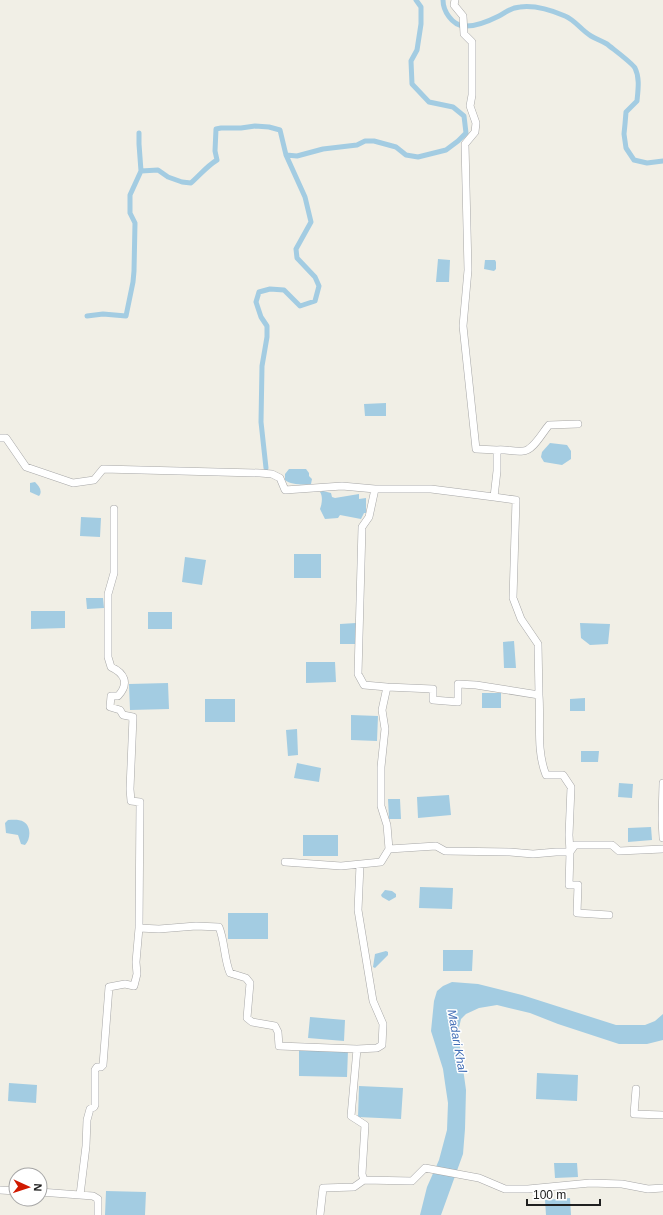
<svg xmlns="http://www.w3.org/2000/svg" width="663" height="1215" font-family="Helvetica,sans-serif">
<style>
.water{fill:#a3cce2}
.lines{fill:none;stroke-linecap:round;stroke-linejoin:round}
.canal{stroke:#a3cce2;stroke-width:5}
.minor-casing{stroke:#a7a7a7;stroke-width:8}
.minor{stroke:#fff;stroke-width:7}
.labels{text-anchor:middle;stroke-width:3;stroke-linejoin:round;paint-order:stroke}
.water-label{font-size:12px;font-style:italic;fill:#4470b7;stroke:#fff}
</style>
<rect width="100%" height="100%" fill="#f1efe6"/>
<path class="water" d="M438,259L450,260L449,282H436Z
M485,260H495L496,262V269L494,271L484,269Z
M386,403V416H365L364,404Z
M550,443L567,445L571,451V459L562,465L544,462L541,457L542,452Z
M289,469H306L309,473V476L312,479L311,484C304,485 291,485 285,480V474Z
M35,482C39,486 43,491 39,496L30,492V483Z
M323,491L331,493L332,497L335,498L359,494V499L366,498V513H364L361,519L340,515L338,518L325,519L320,509C322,504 323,496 320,492Z
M81,517L101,518L100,537L80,536Z
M294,554H321V578H294Z
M185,557L206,560L202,585L182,582Z
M86,598H103L104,608L87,609Z
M31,611H65V628L31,629Z
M148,612H172V629H148Z
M356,623L357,644H340V624Z
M580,623L610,624L608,644L590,645L581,638Z
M514,641L516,668H504L503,642Z
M306,662H335L336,682L306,683Z
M168,683L169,709L130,710L129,684Z
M482,693H501V708H482Z
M585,698V711H570V699Z
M205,699H235V722H205Z
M351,715L378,716L377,741L351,740Z
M297,729L298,755L288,756L286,730Z
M581,751H599L598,762H581Z
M297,763L321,768L319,782L294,778Z
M619,783L633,784L632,798L618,797Z
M449,795L451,815L418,818L417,797Z
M388,799H400L401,819H389Z
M8,820C13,820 19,819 24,822C31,826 31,839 25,845L21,844L18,835L6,833L5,823Z
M651,827L652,840L628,842V828Z
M303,835H338V856H303Z
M420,887L453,888L452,909L419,908Z
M385,890L392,891L396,894V897L389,901L382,897L381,895Z
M228,913H268V939H228Z
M443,950H473L472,971H443Z
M386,951L388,952V955L375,968L373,967L375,954Z
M452,982L478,984L522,995L616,1025H645L655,1021L663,1014V1040L647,1044H619L558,1024L530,1013L497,1005L479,1008L466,1014L461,1019L458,1032L466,1090L465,1129L463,1154L441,1215H420L427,1187L439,1160L447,1130L448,1103L445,1083L443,1069L431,1031L434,1001L437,991L443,986Z
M310,1017L345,1020L344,1041L308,1038Z
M299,1048L348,1050L347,1077L299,1076Z
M537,1073L578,1075L577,1101L536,1099Z
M9,1083L37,1085L36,1103L8,1101Z
M359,1086L403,1088L401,1119L358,1117Z
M554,1163H577L578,1177L555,1178Z
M106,1191L146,1192L145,1215H105Z
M570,1198L571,1215H546L545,1200Z"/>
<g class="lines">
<path class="canal" d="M443,0C443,11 452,25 464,26C475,27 489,21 499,16C507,12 509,8 520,7C535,5 551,10 565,16C575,20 581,30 591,36C596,39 602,41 607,44C613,49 631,62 635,68C640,78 638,90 637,101L626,112L625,124L624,134L626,148L634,160L647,163L663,161
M139,133V144L141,171L158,170L168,177L182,182L191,183C200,175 207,166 217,160L215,151L216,129L221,128H241L255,126L269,127L280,130L286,155L297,156L323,149L357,145L365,141H374L396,147L406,155L418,157L446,150L458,141L466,133L464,116L453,107L429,102L412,84L411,61L417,50L421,24V7L416,0
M87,316L103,314L126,316L133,282L134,271L135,223L130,213V195L141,171
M266,468L261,422L262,366L267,337V326L261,317L256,302L259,292L270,289L284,290L300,306L315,301L319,286L315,277L297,258L296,249L311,222L305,197L286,155"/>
<g class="minor-casing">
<path id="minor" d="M0,438H6L26,467L73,483L94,480L103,469L260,473L272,474L280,478L285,490L342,486L375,489
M497,450C506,449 514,452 523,451C533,451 542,433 549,425L578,424
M114,509V573L108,594V657L111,667C124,673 130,683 118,696H111L110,707L120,710L123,715L133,717L130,789L131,801L140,802L139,928
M387,687L364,685L358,674L362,527L369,517L375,489H431L494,497L497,471V450L476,449L463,326L468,270L465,144L475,132L476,123L470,106L472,95V42L464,34L463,16L454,5L455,0
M663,783L662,819L663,838
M389,849L436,846L445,851L510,852L533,854L556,852H570L569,835L571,787L563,775H546C536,750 541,722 539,695
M285,862L341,866L381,862L389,849L387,825L381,806V767L385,729L382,710L387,687L433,689V700L458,702V684L476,685L539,695L538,644L521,619L513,598L516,500L494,497
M360,865L358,910L373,1001L383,1024L382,1045L377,1048L357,1049L351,1116L365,1125L362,1174L364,1180
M609,915L577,913L578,885H569L570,852L575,845H612L619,851L663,849
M636,1089L634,1114L663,1115
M0,1190L16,1191
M40,1192L93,1196L98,1199V1215
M80,1195L86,1146L87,1120L90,1109L94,1107L95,1105V1070L97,1067H101L103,1065L109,987L125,984L134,986L137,974L136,962L139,928L159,929L196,926L219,927C225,942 224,959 230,973L246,978L250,983L247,1018L252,1022L275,1026L278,1032L279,1046L357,1049
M320,1215L323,1188L354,1187L364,1180L412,1181L425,1168L479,1178L505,1189H528L590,1183L622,1184L648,1189L663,1188"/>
</g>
<use href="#minor" class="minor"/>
</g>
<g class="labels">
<g class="water-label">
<text transform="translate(457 1041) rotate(80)" y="4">Madari Khal</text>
</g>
</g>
<g transform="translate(28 1187) rotate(93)"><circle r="19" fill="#ffffff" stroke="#a6a6a6"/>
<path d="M0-3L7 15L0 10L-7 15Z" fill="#d01900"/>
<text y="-6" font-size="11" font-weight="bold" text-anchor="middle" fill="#202020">N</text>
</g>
<path d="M527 1199v6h73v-6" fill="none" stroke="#202020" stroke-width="2"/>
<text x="533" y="1199" font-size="12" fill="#202020" stroke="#ffffff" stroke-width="3" paint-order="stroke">100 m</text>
</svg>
